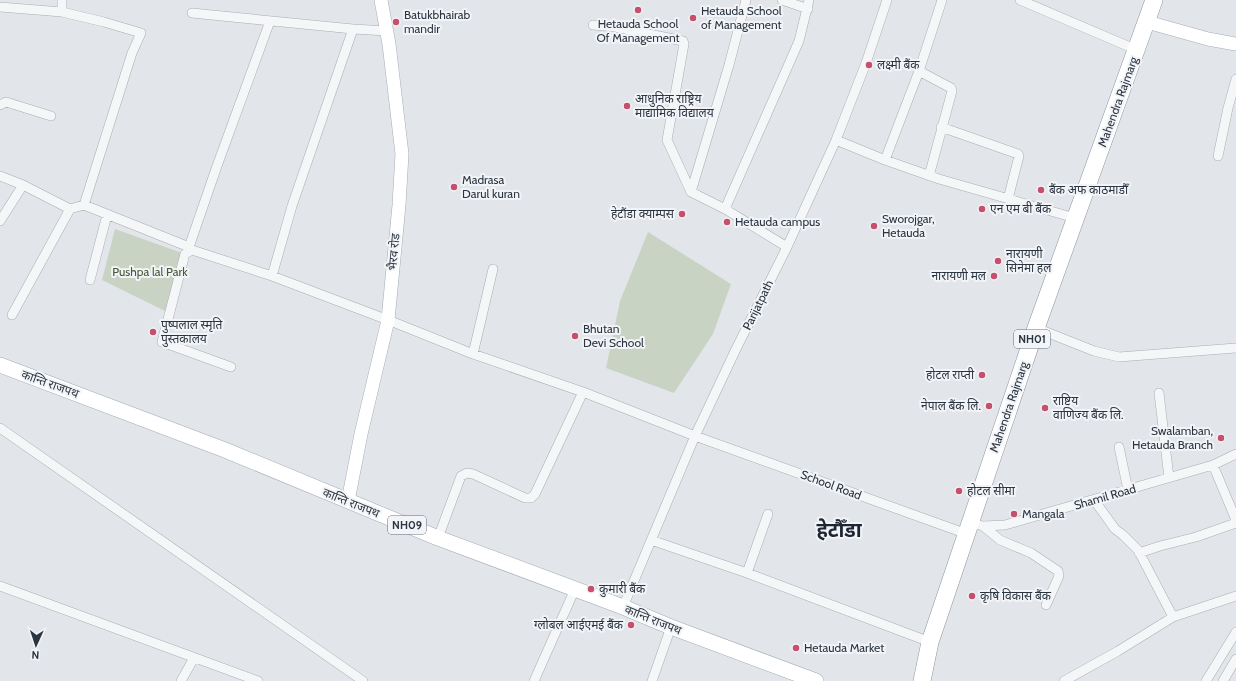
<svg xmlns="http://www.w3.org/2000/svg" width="1236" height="681" font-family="Cabin,'Noto Sans Devanagari',sans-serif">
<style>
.park{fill:#c9d3c4}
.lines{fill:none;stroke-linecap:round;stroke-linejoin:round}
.street-casing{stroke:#a7adb4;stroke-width:10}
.secondary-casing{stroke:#a7adb4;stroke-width:14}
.primary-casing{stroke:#a2abb5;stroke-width:16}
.highway-casing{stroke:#8a949f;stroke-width:18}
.street{stroke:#f5f6f8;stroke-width:9}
.secondary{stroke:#fff;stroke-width:13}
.primary{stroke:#fff;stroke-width:15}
.highway{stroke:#fff;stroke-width:17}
.poi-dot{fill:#c6506c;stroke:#f2f4f7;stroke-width:1.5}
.labels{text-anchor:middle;stroke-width:4;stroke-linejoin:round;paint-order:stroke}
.shield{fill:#f2f4f7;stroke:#676e78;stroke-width:1}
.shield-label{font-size:11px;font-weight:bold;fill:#2b3541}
.poi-label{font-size:12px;fill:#2b3541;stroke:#f2f4f7;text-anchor:start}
.street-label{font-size:12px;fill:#2b3541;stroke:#f2f4f7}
.park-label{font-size:12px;fill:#435b39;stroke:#f2f4f7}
.town-label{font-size:20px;font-weight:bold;fill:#1d2632;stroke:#f2f4f7}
</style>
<rect width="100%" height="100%" fill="#e2e6ea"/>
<path class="park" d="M115,229L185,254L167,312L102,280Z
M648,232L731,284L713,334L674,393L606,368L620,301Z"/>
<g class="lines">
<g class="street-casing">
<path id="street" d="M782,0L808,9
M1020,0L1137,50
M0,7L62,12L104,22L141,33L132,53L84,205
M62,12V0
M192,13L353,29L387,31
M593,25L615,27L683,41L684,44L667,140L691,192L725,209L787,247
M919,71L951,88L952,91L929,176
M0,105L6,102L51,116
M941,127L1018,154L1019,156L1008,199
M836,140L885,160L939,179L1075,218
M1218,156L1228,108L1236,79
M885,160L919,71L942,0
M0,176L23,185L70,209L84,205L189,247L192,250L272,276L388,320L473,354L583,392L695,436L967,534
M691,192L729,65L746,0
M725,209L799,41L809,0
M0,221L23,185
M189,247L217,166L270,21
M192,250L185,254L162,342L231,367
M272,276L292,206L353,29
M90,280L107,215
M12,315L70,209
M1036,328L1094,351L1119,357L1236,348
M473,354L493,269
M1159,393L1169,478
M0,428L363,681
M1119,447L1128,490
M1213,465L1236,520
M1094,500L1115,529L1123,535L1138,550L1173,617
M971,523L983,526L1005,525L1213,465L1236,454
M983,526L1000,540L1031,553L1058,571L1059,576L1046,605
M438,538L461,476L467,473L473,474L525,498H531L535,494L583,392
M651,540L747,573L930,642
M1139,553L1160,546L1196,537L1236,523
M747,573L768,514
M0,586L258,681
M623,607L695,436L736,349L787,247L836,140L866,63L887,0
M181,681L194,658
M534,681L575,589
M652,681L671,627
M1064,681L1118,651L1173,617L1236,596
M1206,681L1236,632
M1223,681L1236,659"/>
</g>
<g class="secondary-casing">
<path id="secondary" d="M1147,22L1208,39L1236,44
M348,501L361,434L388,320L399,205L402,154L389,44L381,0"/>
</g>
<g class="primary-casing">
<path id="primary" d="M0,365L225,450L438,538L623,607L671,627L816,681"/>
</g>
<g class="highway-casing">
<path id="highway" d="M922,681L930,642L1036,328L1154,0"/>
</g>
<use href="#street" class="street"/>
<use href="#secondary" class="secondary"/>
<use href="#primary" class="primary"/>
<use href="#highway" class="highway"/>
</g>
<g class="poi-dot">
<circle cx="638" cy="10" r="4"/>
<circle cx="693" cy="18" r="4"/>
<circle cx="396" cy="22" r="4"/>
<circle cx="869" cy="65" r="4"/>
<circle cx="627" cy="106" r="4"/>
<circle cx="454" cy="187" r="4"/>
<circle cx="1041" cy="190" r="4"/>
<circle cx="982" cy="209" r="4"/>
<circle cx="682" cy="214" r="4"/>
<circle cx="727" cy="222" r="4"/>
<circle cx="874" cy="226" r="4"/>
<circle cx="998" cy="261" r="4"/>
<circle cx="994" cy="276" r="4"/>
<circle cx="153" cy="332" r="4"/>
<circle cx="575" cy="336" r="4"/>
<circle cx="982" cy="375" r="4"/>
<circle cx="989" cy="406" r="4"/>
<circle cx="1045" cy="408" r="4"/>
<circle cx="1221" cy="438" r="4"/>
<circle cx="959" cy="491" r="4"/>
<circle cx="1014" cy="514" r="4"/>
<circle cx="591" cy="589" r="4"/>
<circle cx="972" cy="596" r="4"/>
<circle cx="631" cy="625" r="4"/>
<circle cx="796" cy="648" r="4"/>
</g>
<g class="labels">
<g class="shield">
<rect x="1014" y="330" width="36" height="18" rx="3"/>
<rect x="388" y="516" width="38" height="18" rx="3"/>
</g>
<g class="shield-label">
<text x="1032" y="343">NH01</text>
<text x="407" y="529">NH09</text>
</g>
<g class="poi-label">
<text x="701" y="15">Hetauda School<tspan x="701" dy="14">of Management</tspan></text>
<text x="404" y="19">Batukbhairab<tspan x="404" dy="14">mandir</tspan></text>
<text x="638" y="28" text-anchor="middle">Hetauda School<tspan x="638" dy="14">Of Management</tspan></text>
<text x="877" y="69">लक्ष्मी बैंक</text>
<text x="635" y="103">आधुनिक राष्ट्रिय<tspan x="635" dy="14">माद्यामिक विद्यालय</tspan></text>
<text x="462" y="184">Madrasa<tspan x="462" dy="14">Darul kuran</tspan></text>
<text x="1049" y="194">बैंक अफ काठमाडौँ</text>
<text x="990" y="213">एन एम बी बैंक</text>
<text x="674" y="218" text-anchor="end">हेटौंडा क्याम्पस</text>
<text x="882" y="223">Sworojgar,<tspan x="882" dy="14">Hetauda</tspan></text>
<text x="735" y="226">Hetauda campus</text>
<text x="1006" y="258">नारायणी<tspan x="1006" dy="14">सिनेमा हल</tspan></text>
<text x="986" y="280" text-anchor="end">नारायणी मल</text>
<text x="161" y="329">पुष्पलाल स्मृति<tspan x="161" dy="14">पुस्तकालय</tspan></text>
<text x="583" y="333">Bhutan<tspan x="583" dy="14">Devi School</tspan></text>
<text x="974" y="379" text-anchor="end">होटल राप्ती</text>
<text x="1053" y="405">राष्ट्रिय<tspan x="1053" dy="14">वाणिज्य बैंक लि.</tspan></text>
<text x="981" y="410" text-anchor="end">नेपाल बैंक लि.</text>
<text x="1213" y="435" text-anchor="end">Swalamban,<tspan x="1213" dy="14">Hetauda Branch</tspan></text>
<text x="967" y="495">होटल सीमा</text>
<text x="1022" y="518">Mangala</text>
<text x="599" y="593">कुमारी बैंक</text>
<text x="980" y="600">कृषि विकास बैंक</text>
<text x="623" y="629" text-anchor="end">ग्लोबल आईएमई बैंक</text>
<text x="804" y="652">Hetauda Market</text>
</g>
<g class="street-label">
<text transform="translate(1118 102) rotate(-70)" y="4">Mahendra Rajmarg</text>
<text transform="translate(394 252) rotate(-85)" y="4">भैरव रोड</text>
<text transform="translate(758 305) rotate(-64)" y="4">Parijatpath</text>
<text transform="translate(50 384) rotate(20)" y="4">कान्ति राजपथ</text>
<text transform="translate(1009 407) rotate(-71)" y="4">Mahendra Rajmarg</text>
<text transform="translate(831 485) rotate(20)" y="4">School Road</text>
<text transform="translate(1105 497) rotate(-16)" y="4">Shamil Road</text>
<text transform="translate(351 503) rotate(22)" y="4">कान्ति राजपथ</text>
<text transform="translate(653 620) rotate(22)" y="4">कान्ति राजपथ</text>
</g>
<g class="park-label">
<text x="150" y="276">Pushpa lal Park</text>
</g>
<g class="town-label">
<text x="839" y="537">हेटौँडा</text>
</g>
</g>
<g transform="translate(36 645) rotate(183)" stroke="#f2f4f7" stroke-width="3" paint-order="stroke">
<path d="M0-3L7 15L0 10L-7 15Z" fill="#2b3541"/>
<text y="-6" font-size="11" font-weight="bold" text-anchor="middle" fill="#2b3541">N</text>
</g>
</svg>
